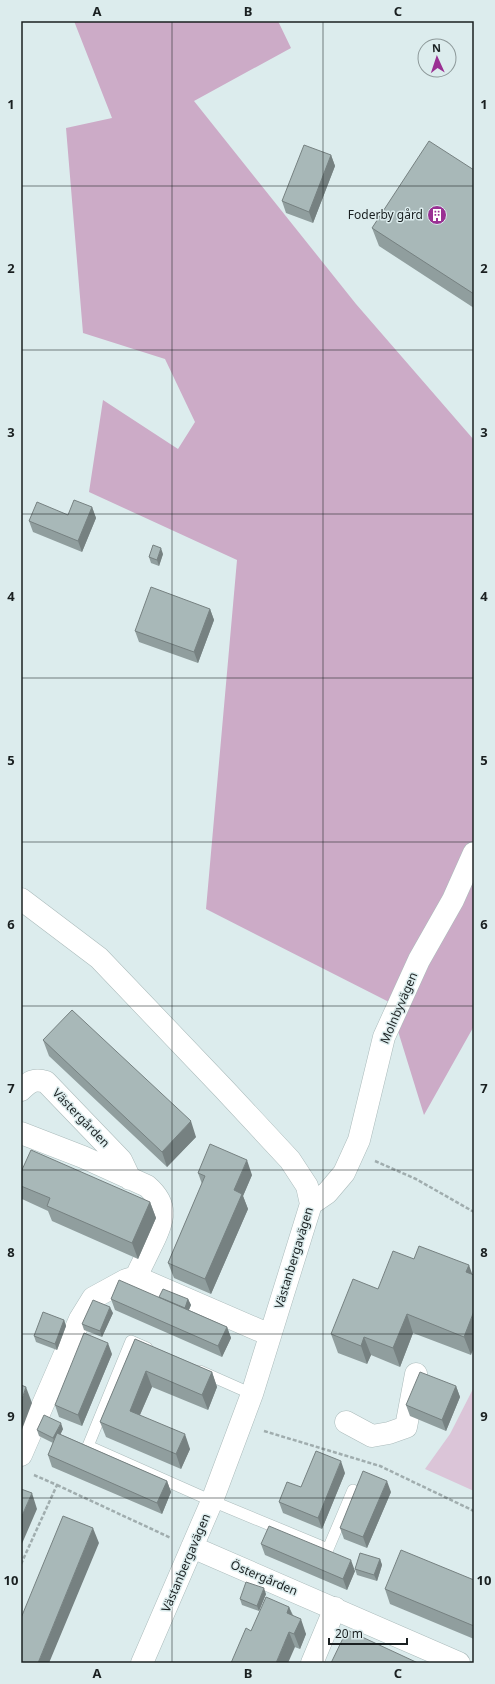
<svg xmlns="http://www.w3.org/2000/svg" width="495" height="1684" font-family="'Noto Sans',sans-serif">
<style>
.green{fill:#dbc5d8}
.forest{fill:#ccabc7}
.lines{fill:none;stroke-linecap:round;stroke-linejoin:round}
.service-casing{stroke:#abbbbb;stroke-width:12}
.minor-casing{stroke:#abbbbb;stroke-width:23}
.path{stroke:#a0adae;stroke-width:2.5;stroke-dasharray:4 2;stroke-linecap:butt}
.service{stroke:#fff;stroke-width:11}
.minor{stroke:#fff;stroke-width:22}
.wall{fill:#909e9e}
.shaded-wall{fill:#768181}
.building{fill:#a8b8b8;stroke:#768181}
.grid{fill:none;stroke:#1a2021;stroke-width:1;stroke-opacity:0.55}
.labels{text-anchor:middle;stroke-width:3;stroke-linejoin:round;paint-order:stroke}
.poi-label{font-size:12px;fill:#1a2021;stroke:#dceced;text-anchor:end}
.street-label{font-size:12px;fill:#1a2021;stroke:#dceced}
.neatline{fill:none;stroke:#1a2021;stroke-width:1.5}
.grid-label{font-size:13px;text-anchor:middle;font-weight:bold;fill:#1a2021}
</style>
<rect width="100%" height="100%" fill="#dceced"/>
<path class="green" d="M474,1387V1491L425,1469L450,1434Z"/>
<path class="forest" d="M74,21H278L291,48L194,101L356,304L474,440V1026L424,1115L389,1002L206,909L237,560L89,492L103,400L178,449L195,422L165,359L83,333L66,128L112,118Z"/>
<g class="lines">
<g class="service-casing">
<path id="service" d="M147,1348L131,1341L88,1446L212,1501L328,1549L353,1490
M200,1371L252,1394"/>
</g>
<g class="minor-casing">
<path id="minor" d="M21,899L99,958L224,1089L290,1160L307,1186L311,1204L252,1394L212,1501L142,1663
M21,1090C29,1082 34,1078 46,1082L121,1160L130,1179
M21,1133L83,1157L147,1186C169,1205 164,1220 152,1244C147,1255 141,1266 136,1277
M311,1204L327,1193L344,1173L359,1140L384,1037L419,960L453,900L474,853
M346,1422L372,1436L389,1433L406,1427L416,1374
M21,1455L80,1319L93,1298L126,1280L136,1277L270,1335
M192,1547L459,1663
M312,1663L335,1608"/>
</g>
<path class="path" d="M375,1161L416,1179L474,1212
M264,1431L380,1466L474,1511
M57,1485L171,1538
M21,1564L57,1485L34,1475"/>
<use href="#service" class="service"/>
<use href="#minor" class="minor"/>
</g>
<path class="wall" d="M331,155L335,166L313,223L286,213L282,201Z
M474,170V308L379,246L372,228Z
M92,507L96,518L82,552L33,532L29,521L68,515Z
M163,554L159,566L151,563L149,557Z
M210,609L214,620L198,663L139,642L135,631Z
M43,1040L196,1137L167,1167L49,1056Z
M21,1172L150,1202L156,1218L138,1259L52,1221L48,1211L22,1199L21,1198Z
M198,1173L252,1175L243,1196L248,1209L211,1294L174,1278L168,1263L202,1184Z
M469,1265L471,1355L413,1333L400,1367L371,1355L367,1364L338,1353L331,1334L378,1289Z
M159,1297L188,1299L191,1305L189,1310L227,1327L231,1338L222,1357L115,1310L111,1299Z
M113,1313L102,1337L84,1330L82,1324Z
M64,1320L66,1326L57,1350L36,1342L34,1336Z
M135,1339L212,1372L217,1387L208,1410L152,1387L140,1415L190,1449L181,1469L106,1437L100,1422Z
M112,1354L82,1426L59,1417L55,1405Z
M456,1386L460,1397L446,1431L410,1416L406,1405Z
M63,1429L60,1434L167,1481L171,1492L162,1514L52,1467L48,1455L53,1443L39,1436L37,1430Z
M345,1473L322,1529L283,1513L279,1502L301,1487Z
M391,1492L367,1548L344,1539L340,1528Z
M261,1544L355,1571L347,1590L265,1555Z
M380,1559L382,1565L377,1581L357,1575L355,1569Z
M474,1580V1639L390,1604L385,1589Z
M266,1594L259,1611L242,1605L240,1599Z
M289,1607L293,1615L306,1634L300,1649L251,1631Z"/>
<path class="shaded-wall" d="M331,155L335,166L313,223L309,212Z
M92,507L96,518L82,552L78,541Z
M161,548L163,554L159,566L157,560Z
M210,609L214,620L198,663L194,652Z
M191,1121L196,1137L167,1167L162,1152Z
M247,1160L252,1175L243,1196L248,1209L211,1294L205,1279L234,1190Z
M150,1202L156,1218L138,1259L132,1243Z
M469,1265L474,1279L466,1272Z
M188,1299L191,1305L185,1318L183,1312Z
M110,1307L113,1313L102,1337L100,1331Z
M474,1311V1347L471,1355L464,1337Z
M407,1314L413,1333L400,1367L393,1348Z
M64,1320L66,1326L57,1350L55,1344Z
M227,1327L231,1338L222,1357L218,1346Z
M364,1337L371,1355L367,1364L361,1346Z
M108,1343L112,1354L82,1426L78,1415Z
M146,1371L152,1387L135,1426L130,1411Z
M212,1372L217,1387L208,1410L202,1395Z
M456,1386L460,1397L446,1431L442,1420Z
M26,1387L32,1403L21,1432V1402Z
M61,1423L63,1429L56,1444L53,1438Z
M185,1434L190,1449L181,1469L176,1454Z
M341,1461L345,1473L322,1529L318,1518Z
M167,1481L171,1492L162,1514L157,1503Z
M387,1481L391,1492L367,1548L363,1537Z
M32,1493L37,1509L21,1546V1518Z
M93,1528L99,1543L49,1663H38Z
M380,1559L382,1565L377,1581L374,1575Z
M351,1560L355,1571L347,1590L343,1579Z
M264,1588L266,1594L259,1611L257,1606Z
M289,1607L295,1622L287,1613Z
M301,1619L306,1634L300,1649L294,1634Z
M289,1632L295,1647L288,1663H276Z"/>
<path class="building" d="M429,141L474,170V294L372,228Z
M304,145L331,155L309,212L282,201Z
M74,500L92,507L78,541L29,521L37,502L68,515Z
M153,545L161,548L157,560L149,557Z
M151,587L210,609L194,652L135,631Z
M72,1010L191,1121L162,1152L43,1040Z
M210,1144L247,1160L234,1190L242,1194L205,1279L168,1263L205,1176L198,1173Z
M31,1150L150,1202L132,1243L47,1206L50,1198L21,1186V1172Z
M419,1246L469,1265L466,1272L474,1275V1311L464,1337L407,1314L393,1348L364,1337L361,1346L331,1334L353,1279L378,1289L393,1251L414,1259Z
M119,1280L227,1327L218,1346L111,1299Z
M163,1289L188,1299L185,1308L159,1297Z
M93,1300L110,1307L100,1331L82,1324Z
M43,1312L64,1320L55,1344L34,1336Z
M84,1333L108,1343L78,1415L55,1405Z
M135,1339L212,1372L202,1395L146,1371L130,1411L185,1434L176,1454L100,1422Z
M420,1372L456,1386L442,1420L406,1405Z
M21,1385L26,1387L21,1402Z
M44,1415L61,1423L53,1438L37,1430Z
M57,1433L167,1481L157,1503L48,1455Z
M316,1451L341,1461L318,1518L279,1502L287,1482L301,1487Z
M363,1471L387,1481L363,1537L340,1528Z
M21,1489L32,1493L21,1518Z
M63,1516L93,1528L38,1663H21V1618Z
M269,1526L351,1560L343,1579L261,1544Z
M401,1550L474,1580V1626L385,1589Z
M360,1553L380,1559L374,1575L355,1569Z
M246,1582L264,1588L257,1606L240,1599Z
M266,1597L289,1607L287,1613L301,1619L294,1634L289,1632L276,1663H231L246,1628L251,1631Z
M347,1630L418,1663H331Z"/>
<path class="grid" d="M172,21V1663M323,21V1663M21,186H474M21,350H474M21,514H474M21,678H474M21,842H474M21,1006H474M21,1170H474M21,1334H474M21,1498H474"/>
<defs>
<g id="building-disc" transform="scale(1)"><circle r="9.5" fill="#9a3093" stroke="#dceced"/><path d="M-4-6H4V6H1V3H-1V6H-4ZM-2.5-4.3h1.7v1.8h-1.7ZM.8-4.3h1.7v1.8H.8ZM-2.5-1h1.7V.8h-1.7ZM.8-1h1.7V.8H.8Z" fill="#fff"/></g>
</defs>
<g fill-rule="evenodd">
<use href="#building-disc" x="437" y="215"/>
</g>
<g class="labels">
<g class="poi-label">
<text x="423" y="219">Foderby gård</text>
</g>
<g class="street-label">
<text transform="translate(399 1008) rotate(-67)" y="4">Molnbyvägen</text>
<text transform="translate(81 1118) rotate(46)" y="4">Västergården</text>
<text transform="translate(294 1258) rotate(-73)" y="4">Västanbergavägen</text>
<text transform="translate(186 1563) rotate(-67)" y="4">Västanbergavägen</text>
<text transform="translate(264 1578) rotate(23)" y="4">Östergården</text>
</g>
</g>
<rect width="495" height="1684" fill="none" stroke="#dceced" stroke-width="44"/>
<g transform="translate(437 58) rotate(357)"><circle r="19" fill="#dceced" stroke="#8e9a9b"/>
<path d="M0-3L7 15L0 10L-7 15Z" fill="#9a3093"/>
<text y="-6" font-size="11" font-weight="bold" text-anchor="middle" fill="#1a2021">N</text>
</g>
<path d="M329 1638v6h78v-6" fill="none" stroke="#1a2021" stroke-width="2"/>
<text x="335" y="1638" font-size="12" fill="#1a2021" stroke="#dceced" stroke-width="3" paint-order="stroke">20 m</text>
<rect x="22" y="22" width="451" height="1640" class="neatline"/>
<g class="grid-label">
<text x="97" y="16">A</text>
<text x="248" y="16">B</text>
<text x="398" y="16">C</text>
<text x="11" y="109">1</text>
<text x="484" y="109">1</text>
<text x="11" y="273">2</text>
<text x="484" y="273">2</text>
<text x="11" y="437">3</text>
<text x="484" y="437">3</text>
<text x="11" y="601">4</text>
<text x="484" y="601">4</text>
<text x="11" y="765">5</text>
<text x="484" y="765">5</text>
<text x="11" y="929">6</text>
<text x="484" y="929">6</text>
<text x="11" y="1093">7</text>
<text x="484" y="1093">7</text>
<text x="11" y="1257">8</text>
<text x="484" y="1257">8</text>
<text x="11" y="1421">9</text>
<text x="484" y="1421">9</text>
<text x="11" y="1585">10</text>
<text x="484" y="1585">10</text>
<text x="97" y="1678">A</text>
<text x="248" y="1678">B</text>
<text x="398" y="1678">C</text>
</g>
</svg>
